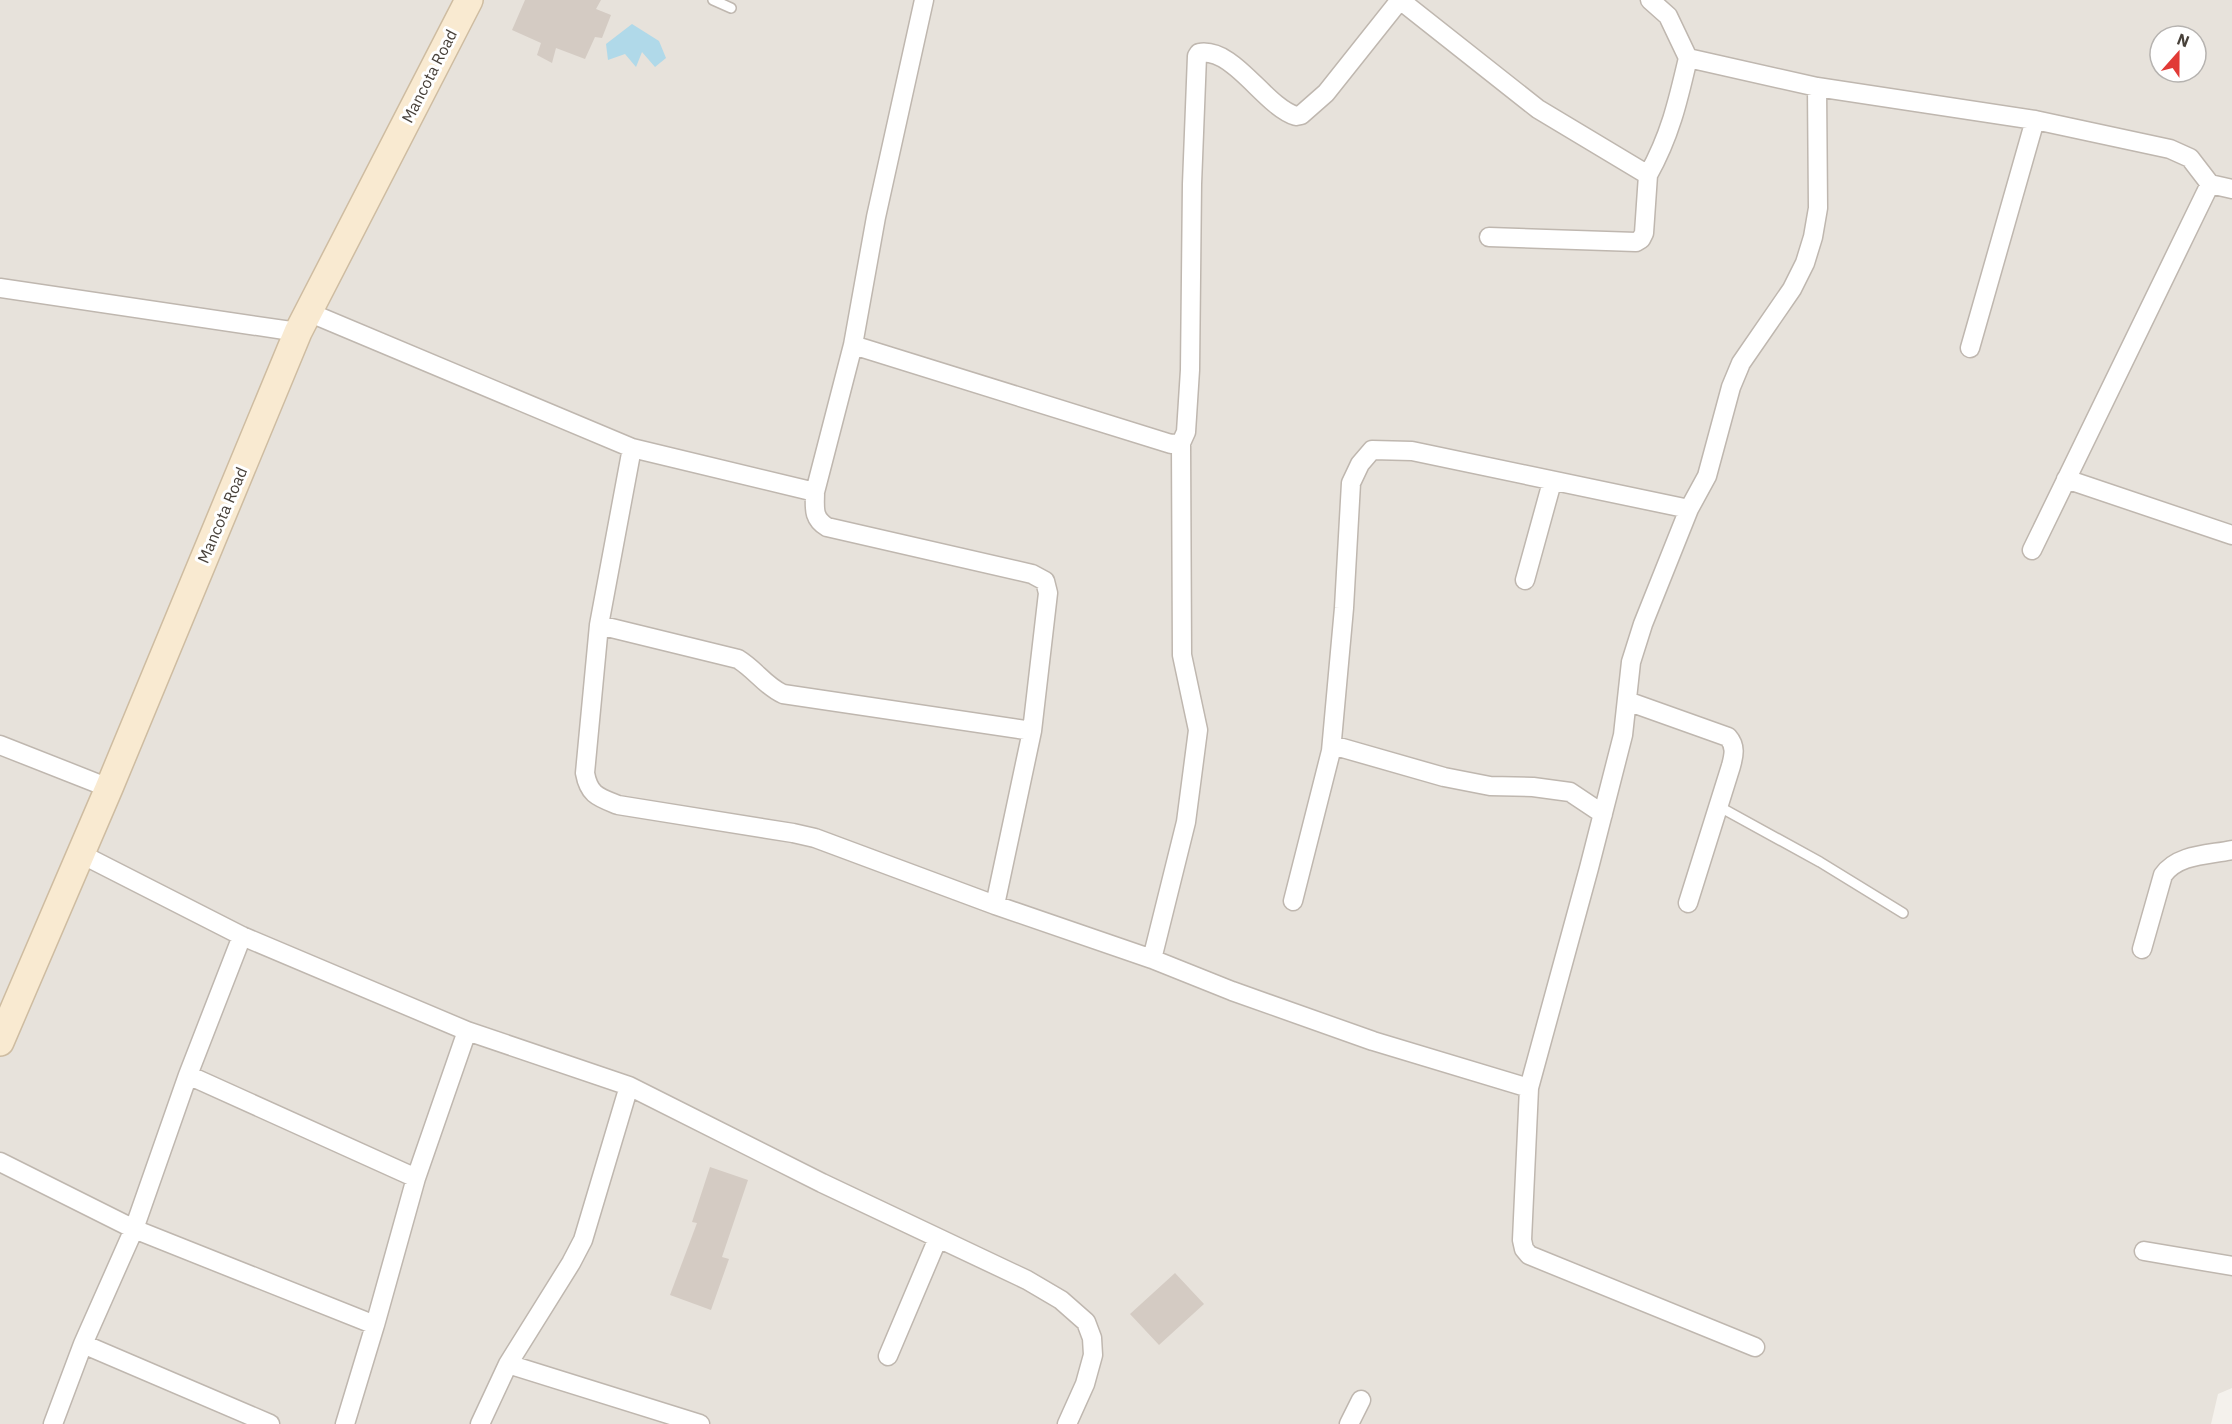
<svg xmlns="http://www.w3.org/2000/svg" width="2232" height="1424" font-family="'IBM Plex Sans',sans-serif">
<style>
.residential{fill:#e7e2db;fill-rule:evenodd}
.water{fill:#b0d9e9}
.building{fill:#d4cbc3}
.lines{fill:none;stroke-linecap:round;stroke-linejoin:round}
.lane-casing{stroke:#bfb7af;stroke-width:12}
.street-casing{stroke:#bfb7af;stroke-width:21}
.secondary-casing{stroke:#cebca1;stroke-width:30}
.lane{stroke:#fff;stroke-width:9}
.street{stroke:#fff;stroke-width:18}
.secondary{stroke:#f9ead1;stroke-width:27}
.labels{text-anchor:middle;stroke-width:6;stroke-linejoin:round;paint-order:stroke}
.street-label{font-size:16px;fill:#48413a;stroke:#fff}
</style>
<rect width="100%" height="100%" fill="#f4f1ec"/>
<path class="residential" d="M0,0H2232V1388L2218,1394L2211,1424H0ZM2160,36H2196V72H2160Z"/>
<path class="water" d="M632,24L659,41L666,58L655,67L642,52L636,67L625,54L608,60L606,44Z"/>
<path class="building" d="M525,0H601L596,9L611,15L602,38L595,37L585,59L556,48L552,63L537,55L541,43L512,30Z
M710,1167L748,1180L722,1257L729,1259L711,1310L670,1295L697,1223L692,1222Z
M1175,1273L1204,1304L1159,1345L1130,1314Z"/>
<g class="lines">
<g class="lane-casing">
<path id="lane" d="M713,0L731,8
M1718,806L1820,862L1903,913"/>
</g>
<g class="street-casing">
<path id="street" d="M924,0L876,217L853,345L815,492C815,507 812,518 827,527L1032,574L1045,581L1048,593L1032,731L995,905L1152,959L1232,991L1373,1041L1529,1088
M1400,0L1538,109L1648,175C1670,136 1678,101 1688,58
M1650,0L1668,16L1688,58L1817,87L2035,120L2170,149L2190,158L2210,184L2232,189
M1489,237L1636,242L1641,239L1644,233L1648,175
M0,288L298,332
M308,312L632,448L815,492
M853,345L1171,444L1181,443L1186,432L1190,370L1192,184L1197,56L1199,53C1234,47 1264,106 1296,116L1301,115L1326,93L1400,0
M1970,348L2035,120
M632,448L599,625L585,773C589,795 598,797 618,805L793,833L815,838L995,905
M2066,479L2232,535
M2032,550L2210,184
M1525,580L1552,482
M599,625L738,659C756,670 765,686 783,694L1032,731
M1627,701L1728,737C1736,746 1734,755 1731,766L1688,903
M0,745L109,788
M1332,745L1444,777L1490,786L1533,787L1570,792L1603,814
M81,854L242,936L467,1031L629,1086L822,1183L1027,1280L1061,1300L1086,1322L1092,1338L1093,1355L1085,1384L1067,1424
M1293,901L1331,751L1344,608L1351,483L1360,464L1372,450L1412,451L1689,509
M2142,949L2163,875C2178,854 2208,855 2232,850
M1152,959L1186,822L1198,730L1182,655L1181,443
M188,1075L416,1178
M0,1162L134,1229L375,1325
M2144,1251L2232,1266
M83,1344L270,1424
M1755,1347L1529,1255L1524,1249L1522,1240L1529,1088L1589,868L1623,735L1631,662L1643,624L1689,509L1707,476L1731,387L1741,363L1792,289L1805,263L1813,237L1818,208L1817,87
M888,1356L938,1238
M508,1364L700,1424
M53,1424L83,1344L134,1229L188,1075L242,936
M345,1424L375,1325L416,1178L467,1031
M480,1424L508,1364L571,1263L583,1240L629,1086
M1349,1424L1361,1400"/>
</g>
<g class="secondary-casing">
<path id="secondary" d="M0,1042L109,788L298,332L469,0"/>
</g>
<use href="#lane" class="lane"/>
<use href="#street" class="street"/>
<use href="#secondary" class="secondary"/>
</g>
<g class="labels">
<g class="street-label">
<text transform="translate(429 76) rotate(-63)" y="6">Mancota Road</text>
<text transform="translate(222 515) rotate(-67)" y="6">Mancota Road</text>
</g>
</g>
<g transform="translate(2178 54) rotate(21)"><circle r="28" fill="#ffffff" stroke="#b6b3b0" stroke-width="1.5"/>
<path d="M0-4.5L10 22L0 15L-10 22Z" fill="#e13a36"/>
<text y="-9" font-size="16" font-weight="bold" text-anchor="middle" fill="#48413a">N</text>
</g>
</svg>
